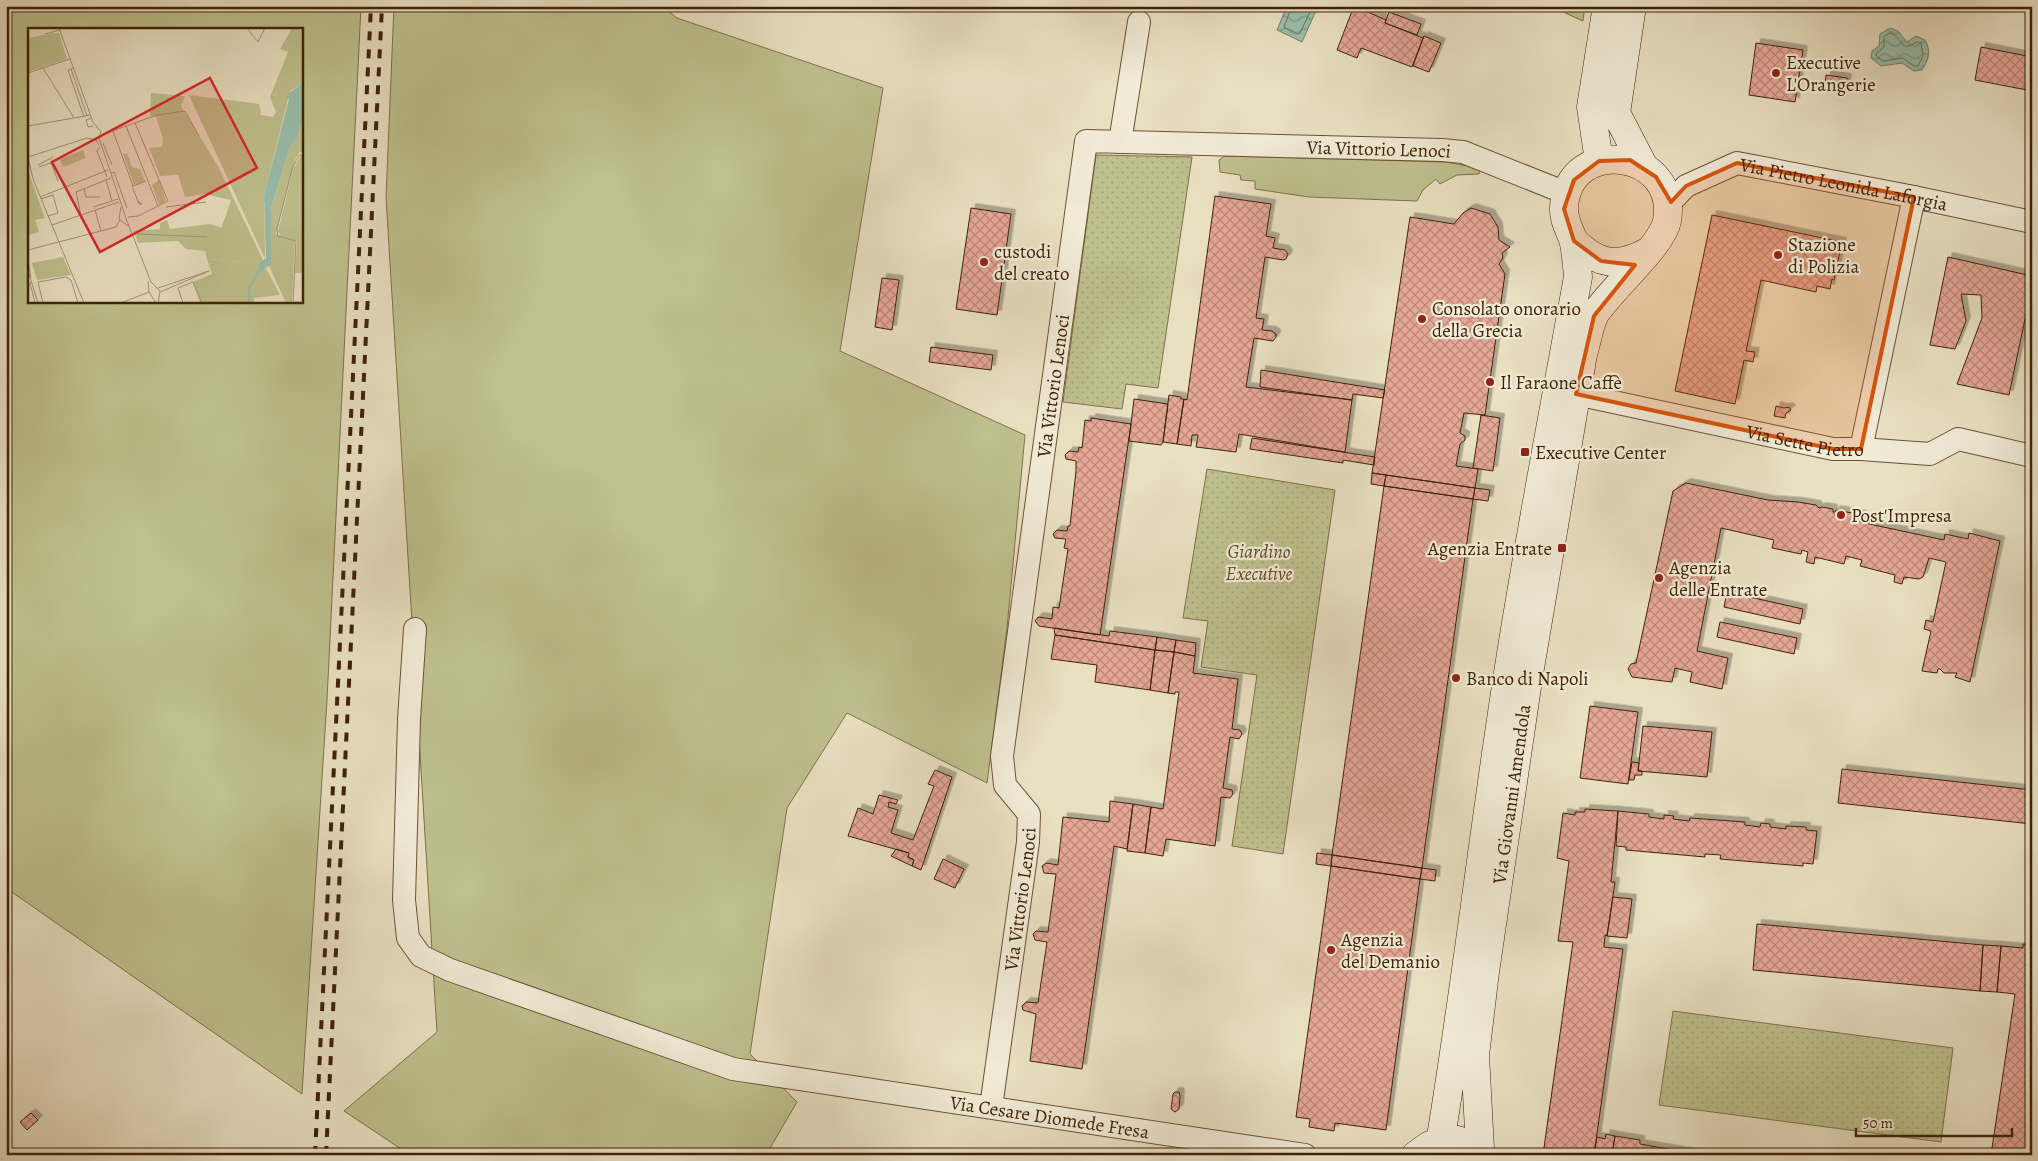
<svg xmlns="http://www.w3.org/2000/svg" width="2038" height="1161" font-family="Alegreya,serif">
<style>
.grass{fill:#bec08e;stroke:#7e714a;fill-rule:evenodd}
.park{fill:url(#park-dots);stroke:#7e714a}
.water{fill:url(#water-waves);stroke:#75806a}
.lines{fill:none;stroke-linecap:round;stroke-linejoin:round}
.shore{stroke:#6c7059;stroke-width:1}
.building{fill:url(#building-cross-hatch);stroke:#3e2206;filter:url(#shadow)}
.street-casing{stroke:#695235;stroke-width:24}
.secondary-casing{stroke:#3e2206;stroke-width:29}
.street{stroke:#f1ebd7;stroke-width:22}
.secondary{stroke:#f1ebd7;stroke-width:28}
.rail{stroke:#3e2206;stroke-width:4;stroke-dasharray:9 9;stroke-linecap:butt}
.marked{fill:#d7540b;fill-opacity:0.2;stroke:#d7540b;stroke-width:4;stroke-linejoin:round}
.poi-dot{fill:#8f2418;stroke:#f1ebd7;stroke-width:2}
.labels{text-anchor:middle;stroke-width:4.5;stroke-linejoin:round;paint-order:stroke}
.poi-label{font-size:19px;fill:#3e2206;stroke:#f1ebd7;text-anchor:start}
.street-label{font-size:19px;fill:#3e2206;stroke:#f1ebd7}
.park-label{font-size:19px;font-style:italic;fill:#5e4a28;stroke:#f1ebd7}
.inset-river{fill:none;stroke:#99beac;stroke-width:2.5}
.inset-road{fill:none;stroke:#a59477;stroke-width:1}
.view{fill:#d62828;fill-opacity:0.15;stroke:#d62828;stroke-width:2.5}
.inset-edge{fill:none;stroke:#3e2206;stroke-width:2.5}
</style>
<defs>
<pattern id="park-dots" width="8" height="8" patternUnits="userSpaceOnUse" patternTransform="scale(1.25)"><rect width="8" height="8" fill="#bec08e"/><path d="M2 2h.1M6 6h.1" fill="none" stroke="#a4a579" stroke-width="1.8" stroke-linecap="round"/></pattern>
<pattern id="water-waves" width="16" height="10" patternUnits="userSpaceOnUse" patternTransform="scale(1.25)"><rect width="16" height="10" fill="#99beac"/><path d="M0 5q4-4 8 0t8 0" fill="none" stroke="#7e9a8a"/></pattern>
<pattern id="building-cross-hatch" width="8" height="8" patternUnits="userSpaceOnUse" patternTransform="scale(1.25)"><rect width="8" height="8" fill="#e5a696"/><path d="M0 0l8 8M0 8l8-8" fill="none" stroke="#bb8778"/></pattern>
<filter id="shadow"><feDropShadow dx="4.5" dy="-4.5" stdDeviation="0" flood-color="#0004"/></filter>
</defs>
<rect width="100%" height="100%" fill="#e9e0c2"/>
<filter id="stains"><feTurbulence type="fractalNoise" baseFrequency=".004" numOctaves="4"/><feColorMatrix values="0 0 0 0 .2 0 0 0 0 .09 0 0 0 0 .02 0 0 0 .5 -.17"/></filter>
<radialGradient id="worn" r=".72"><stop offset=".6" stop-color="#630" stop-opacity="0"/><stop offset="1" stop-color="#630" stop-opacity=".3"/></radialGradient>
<path class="grass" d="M6,6H361L327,700L302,1094L6,888ZM29,29H301V301H29Z
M394,6H662L677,18L883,88L840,351L1025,435L1007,628L987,783L847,713L787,808L750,1054L797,1102L766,1155H410L344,1111L437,1032L386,197Z
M1225,156L1446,162L1480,168L1479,174L1457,175L1440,184L1436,179L1423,190L1417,201L1309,197L1255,189V181L1241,180L1240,175L1220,172L1219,160Z"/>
<path class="park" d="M1550,6H1585L1583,21Z
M1096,155L1192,157L1158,388L1126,384L1122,409L1063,402Z
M1207,469L1335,490L1283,854L1232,846L1257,675L1201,667L1208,621L1183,618Z
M1673,1011L1953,1048L1941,1142L1659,1105Z"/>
<path class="water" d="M1287,6H1318L1302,42L1277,30Z
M1890,28L1898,31L1907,42L1916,36L1925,40C1931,50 1929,60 1922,70L1914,71L1902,63L1881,66L1871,58L1872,51L1879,46L1880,34Z"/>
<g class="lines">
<path class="shore" d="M1292,6L1284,27L1298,34L1300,33L1313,6
M1890,33C1904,37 1899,54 1917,42L1921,43L1923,56L1918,66H1914L1903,58L1883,61L1877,57L1876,54L1884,47V37Z"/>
</g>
<path class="building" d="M1354,6L1386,20L1385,23L1423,38L1412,67L1361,48L1357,58L1337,50Z
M1367,6H1381L1379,12L1367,8Z
M1389,12L1421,24L1417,35L1385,23Z
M1424,36L1441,43L1429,72L1413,66Z
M1756,43L1803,50L1795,102L1749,95Z
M1981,47L2032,57V91L1975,80Z
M1826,75L1847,78L1846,86L1825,85Z
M1215,196L1271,204L1266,236L1275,238L1273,248L1285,250L1288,254L1286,259L1283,260L1265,257L1256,318L1264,319L1262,330L1272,331L1276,334V337L1273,341L1254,338L1246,387L1352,400L1345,452L1239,434L1236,452L1196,447L1198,435H1192L1191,446L1177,444L1184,399L1187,400Z
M971,208L1011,214L997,315L956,309Z
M1471,208L1490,214L1498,227L1499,240L1510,247L1502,253L1503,258L1499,264L1505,274L1485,415L1464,413L1460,433L1465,436V440L1460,444L1456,466L1478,469L1475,488L1372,473L1410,217L1454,224L1463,213Z
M1712,215L1842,242L1834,280L1832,279L1830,289L1817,286L1816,292L1761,280L1746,351L1755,352L1753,362L1744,360L1735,404L1675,391Z
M1948,257L2032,276V286L2009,395L1957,384L1982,318L1981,295L1961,294L1966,321L1955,349L1930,345Z
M882,278L899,280L892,330L875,327Z
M931,347L993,355L991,370L929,362Z
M1261,370L1385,390L1383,398L1353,394L1352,400L1260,387Z
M1169,395L1181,397V399H1184L1177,444L1163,442Z
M1134,399L1168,404L1163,442L1161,445L1129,441Z
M1776,406L1784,408L1789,407L1791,410L1786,413L1785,418L1774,416Z
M1481,415L1500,418L1493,471L1473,468Z
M1091,418L1131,424L1100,635L1039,626L1035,621L1038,617L1052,619L1053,607L1059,608L1068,549L1064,548L1066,539L1055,538L1053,534L1057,530L1067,531L1068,526H1070L1076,471V461L1066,459L1065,455L1069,451L1078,452L1079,447L1082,448L1085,420L1091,421Z
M1252,438L1375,457L1374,465L1343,460V463L1250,449Z
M1372,473L1386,475L1384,486L1371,484Z
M1386,475L1475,488L1473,499L1384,486Z
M1686,483L1768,500L1798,502L1816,505L1819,508L1822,507L1833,509V512H1835L1836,510L1862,515L1860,522L1944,540L1945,534L1968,539L1969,533L2000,541L1970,682L1955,677L1957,673H1944L1940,669H1938L1937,673L1922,671L1931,631L1924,629L1926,620L1933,622L1946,562L1929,558L1923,577L1919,579L1904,577L1902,584L1894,582L1895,575L1860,566L1862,560L1846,556L1844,564L1815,557L1814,564L1806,562L1808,552L1802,550L1801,554L1772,548L1774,540L1721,528L1697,651L1728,658L1722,689L1690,682L1692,672L1675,668L1672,682L1632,677L1628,669L1631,664L1636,663L1673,491Z
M1384,486L1473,499L1422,868L1332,855Z
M1475,488L1490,490L1488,501L1473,499Z
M1727,592L1803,609L1800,624L1724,607Z
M1720,622L1797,638L1794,654L1717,637Z
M1054,628L1109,636L1110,631L1157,637L1155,650L1055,635Z
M1055,635L1155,650L1150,690L1095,682L1097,665L1051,659Z
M1157,637L1176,640L1174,652L1155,650Z
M1176,640L1196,643L1195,656L1174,652Z
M1155,650L1174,652L1168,693L1150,690Z
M1174,652L1195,656L1193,673L1238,679L1232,729L1240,730L1242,734L1239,739L1230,737L1223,788L1232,790L1233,794L1230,798L1221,797L1215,846L1166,839L1163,856L1145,853L1151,807L1163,809L1179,692H1175V694L1168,693Z
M1590,706L1638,712L1628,784L1580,778Z
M1643,726L1712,732L1707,777L1638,771Z
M1632,762L1639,763L1638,771H1642V775H1635L1634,780H1629Z
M1842,769L2032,790V824L1838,803Z
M935,770L952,777L921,870L912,866L914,860L908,857L909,853L848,836L858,808L873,814L879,795L898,800L896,804L889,802L888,807L898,810L891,833L913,840L934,786L928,784Z
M1110,801L1133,804L1127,849L1114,846L1082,1069L1030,1061L1036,1014L1023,1010L1022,1006L1026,1002L1038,1003L1047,942L1035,940L1033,934L1036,931L1048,932L1056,874L1044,873L1042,866L1046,863L1058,865L1063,817L1109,822Z
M1133,804L1151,807L1145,853L1127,851Z
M1585,809L1618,811L1611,882H1615L1607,936L1605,935L1604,947L1623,949L1594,1155H1543L1573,942L1558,941L1569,861L1557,858L1558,851L1563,813L1575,815V812H1585Z
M1618,811L1649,814V817L1664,819V815L1674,816L1673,819L1689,821L1690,818L1745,822V825L1760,827L1761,823L1770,824V827L1786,829V826L1806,827V830L1817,831L1813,864L1803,863V866L1720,859L1721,855L1705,854V857L1626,850V847L1616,846Z
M896,849L909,853L908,857L914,860L912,866L891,856Z
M1317,853L1332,855L1331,866L1316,864Z
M1332,855L1422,868L1420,879L1331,866Z
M943,859L964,869L955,888L934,879Z
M1331,866L1420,879L1386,1130L1335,1123L1334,1131L1309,1127L1310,1119L1296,1117Z
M1422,868L1436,870L1435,881L1420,879Z
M1613,897L1632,899L1627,938L1607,936Z
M1757,924L1983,945L1980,991L1753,970Z
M2023,944L2032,945V1155H1991L2015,994L1997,992L2001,946L2023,948Z
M1983,945L2001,946L1997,992L1980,991Z
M1175,1092H1179L1180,1095L1179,1109L1175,1112L1171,1109L1173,1094Z
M31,1113L38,1120L27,1130L20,1122Z
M1606,1134L1615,1136L1612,1155H1594L1597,1137L1605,1139Z
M1615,1136L1640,1140V1144L1702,1155H1612Z"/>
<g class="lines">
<g class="street-casing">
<g id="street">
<path d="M1120,142L1139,22"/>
<path id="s1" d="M1668,205L1686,186L1737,163L1914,197L2032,222"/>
<path id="s2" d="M1576,394L1833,449H1861L1930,454L1958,439L2032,456"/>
<path d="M1861,449L1914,197"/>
<path id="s3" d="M415,629L409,719L404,900L408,938L421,956L450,970L733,1069L1305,1155"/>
<path id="s4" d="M991,1107L1028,842L1029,814L1005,785L1002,756L1086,141L1442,150L1463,152L1566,193"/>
</g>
</g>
<g class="secondary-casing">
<path id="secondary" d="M1632,6L1616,113L1644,167
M1599,161L1591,107L1607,6
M1574,241C1598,265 1617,268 1647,252
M1440,1143C1467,980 1485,817 1511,654C1531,528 1555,403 1578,277C1577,266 1576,254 1574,243C1571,231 1563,221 1564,207C1569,135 1679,149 1667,221C1662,246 1611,289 1595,314C1589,325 1587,342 1583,354L1528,680L1485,972L1475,1055L1480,1149
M1416,1155L1430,1145L1458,1140"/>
</g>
<use href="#street" class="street"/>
<use href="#secondary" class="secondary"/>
<path class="rail" d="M315,1155L371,6
M326,1155L382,6"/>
</g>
<path class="marked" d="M1630,160L1656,177L1671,202L1686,186L1737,163L1914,197L1861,449H1833L1576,394L1594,316L1635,265L1601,261L1574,241L1564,209L1574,180L1599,161Z"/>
<g class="poi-dot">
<circle cx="1776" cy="73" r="5"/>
<circle cx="1778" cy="255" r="5"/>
<circle cx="984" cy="262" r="5"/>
<circle cx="1422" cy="319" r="5"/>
<circle cx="1490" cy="382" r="5"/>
<rect x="1520" y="447" width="10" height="10" rx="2.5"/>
<circle cx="1841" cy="515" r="5"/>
<rect x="1557" y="543" width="10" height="10" rx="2.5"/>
<circle cx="1659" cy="578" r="5"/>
<circle cx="1456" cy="678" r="5"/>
<circle cx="1331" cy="950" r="5"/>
</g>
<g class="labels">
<g class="poi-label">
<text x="1786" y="69">Executive<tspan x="1786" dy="22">L'Orangerie</tspan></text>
<text x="1788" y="251">Stazione<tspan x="1788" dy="22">di Polizia</tspan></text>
<text x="994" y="258">custodi<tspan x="994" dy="22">del creato</tspan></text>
<text x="1432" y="315">Consolato onorario<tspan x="1432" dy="22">della Grecia</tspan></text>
<text x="1500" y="389">Il Faraone Caffè</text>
<text x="1535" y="459">Executive Center</text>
<text x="1851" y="522">Post'Impresa</text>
<text x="1552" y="555" text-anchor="end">Agenzia Entrate</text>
<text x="1669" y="574">Agenzia<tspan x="1669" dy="22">delle Entrate</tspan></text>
<text x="1466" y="685">Banco di Napoli</text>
<text x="1341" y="946">Agenzia<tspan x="1341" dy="22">del Demanio</tspan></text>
</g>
<g class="street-label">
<text dy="7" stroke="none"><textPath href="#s4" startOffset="1276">Via Vittorio Lenoci</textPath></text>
<text dy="7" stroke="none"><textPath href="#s1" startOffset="191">Via Pietro Leonida Laforgia</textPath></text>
<text dy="7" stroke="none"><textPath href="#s4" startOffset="736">Via Vittorio Lenoci</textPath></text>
<text dy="7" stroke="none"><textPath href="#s2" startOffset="234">Via Sette Pietro</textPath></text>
<text transform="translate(1511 794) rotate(-82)" y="7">Via Giovanni Amendola</text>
<text dy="7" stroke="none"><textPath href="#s4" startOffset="210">Via Vittorio Lenoci</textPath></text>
<text dy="7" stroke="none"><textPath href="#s3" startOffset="984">Via Cesare Diomede Fresa</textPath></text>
</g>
<g class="park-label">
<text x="1259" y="558">Giardino<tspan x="1259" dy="22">Executive</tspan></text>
</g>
</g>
<g transform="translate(28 28)">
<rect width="275" height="275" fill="#e9e0c2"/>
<path d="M264,0L275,2V55L262,63L236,168L237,231L161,67L231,76L233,87L245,89L248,84L242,69L260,24L252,21ZM123,65L157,68L153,78L191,140L235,232L236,242L238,240L252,267L226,270V275H172L165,254L184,246L179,231L225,235L203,203L193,201L203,172L176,166L157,169L150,147L132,148L121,120L134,119L135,110L128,89L122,87ZM275,90V125L272,124L268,129L248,206L267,213L264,275H258L241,238L243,182L261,121L270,109ZM273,127L275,129V245H267L269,213L253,208L250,203L265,141ZM35,229L43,247L9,252L4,235Z" fill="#bec08e"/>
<path d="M26,5H31L39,31L0,44V10Z" fill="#bec08e"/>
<path d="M55,122L58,130L35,139L32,131ZM99,125L104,139L112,141L117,153L106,157L95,126ZM0,143L17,190L7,192L11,204L0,207ZM131,152L138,173L131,177L124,157ZM139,192L142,201L182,196L224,209L225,235L179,231L177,223L158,221L150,213L110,215L106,203L132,201V195Z" fill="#bec08e"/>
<path d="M275,55V90L270,109L261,121L243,181V236L231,245L230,237L238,230L236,168L261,71L257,68Z" fill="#99beac"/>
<path class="inset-river" d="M221,275V260L231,243"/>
<path class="inset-road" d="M31,0L65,94L73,104L71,110L99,193L123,254L132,263L130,275M219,0L230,14L237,0M17,6L32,2M15,40L46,90L62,87M45,40L43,41L59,88M43,41L40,42L56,89M0,45L42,31M63,90L58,92L60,99L65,98M0,98L46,90M98,98L130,178M85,103L105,158L118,153M73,107L129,87L157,83L171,108M75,115L84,137M72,119L69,123L79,149M0,129L5,151L56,275M0,129L59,110L68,112L71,117M10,137L25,129M11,139L23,135L30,153M83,145L86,144L99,180M78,152L84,173M104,158L111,176H114L110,173M56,161L58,169H72M12,169L80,142M13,171L25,167L30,185L20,188M65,179L90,171M93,179L91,191L100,198M138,179L178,174M67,182L73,203M53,188L48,164L83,150M100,189L110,188L140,173L107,95M24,197L91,174M109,206L179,209M0,222L88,199L92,192M0,232L3,250M0,243L10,275M120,253L121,264L128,275M4,254L2,255L7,275M130,260L181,243L132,264M150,260L165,254L174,275M150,260L155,275M15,275L10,254L38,249L43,252L50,275M93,275L121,264M265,275L268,213L250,208L249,201L264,141L271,127H275"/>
<path class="view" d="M182,50L229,140L72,224L24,134Z"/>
<rect width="275" height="275" class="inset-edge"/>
</g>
<rect width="2038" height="1161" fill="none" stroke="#e9e0c2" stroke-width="25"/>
<rect x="8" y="8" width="2023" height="1146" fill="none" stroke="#3e2206" stroke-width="2.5"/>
<rect x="12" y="12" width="2013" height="1136" fill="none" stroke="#3e2206"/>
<path d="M1856 1128v8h156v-8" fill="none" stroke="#3e2206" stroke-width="2.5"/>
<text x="1863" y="1128" font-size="15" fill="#3e2206" stroke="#f1ebd7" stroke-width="4" paint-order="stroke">50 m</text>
<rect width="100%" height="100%" filter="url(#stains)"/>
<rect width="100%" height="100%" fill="url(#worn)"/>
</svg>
